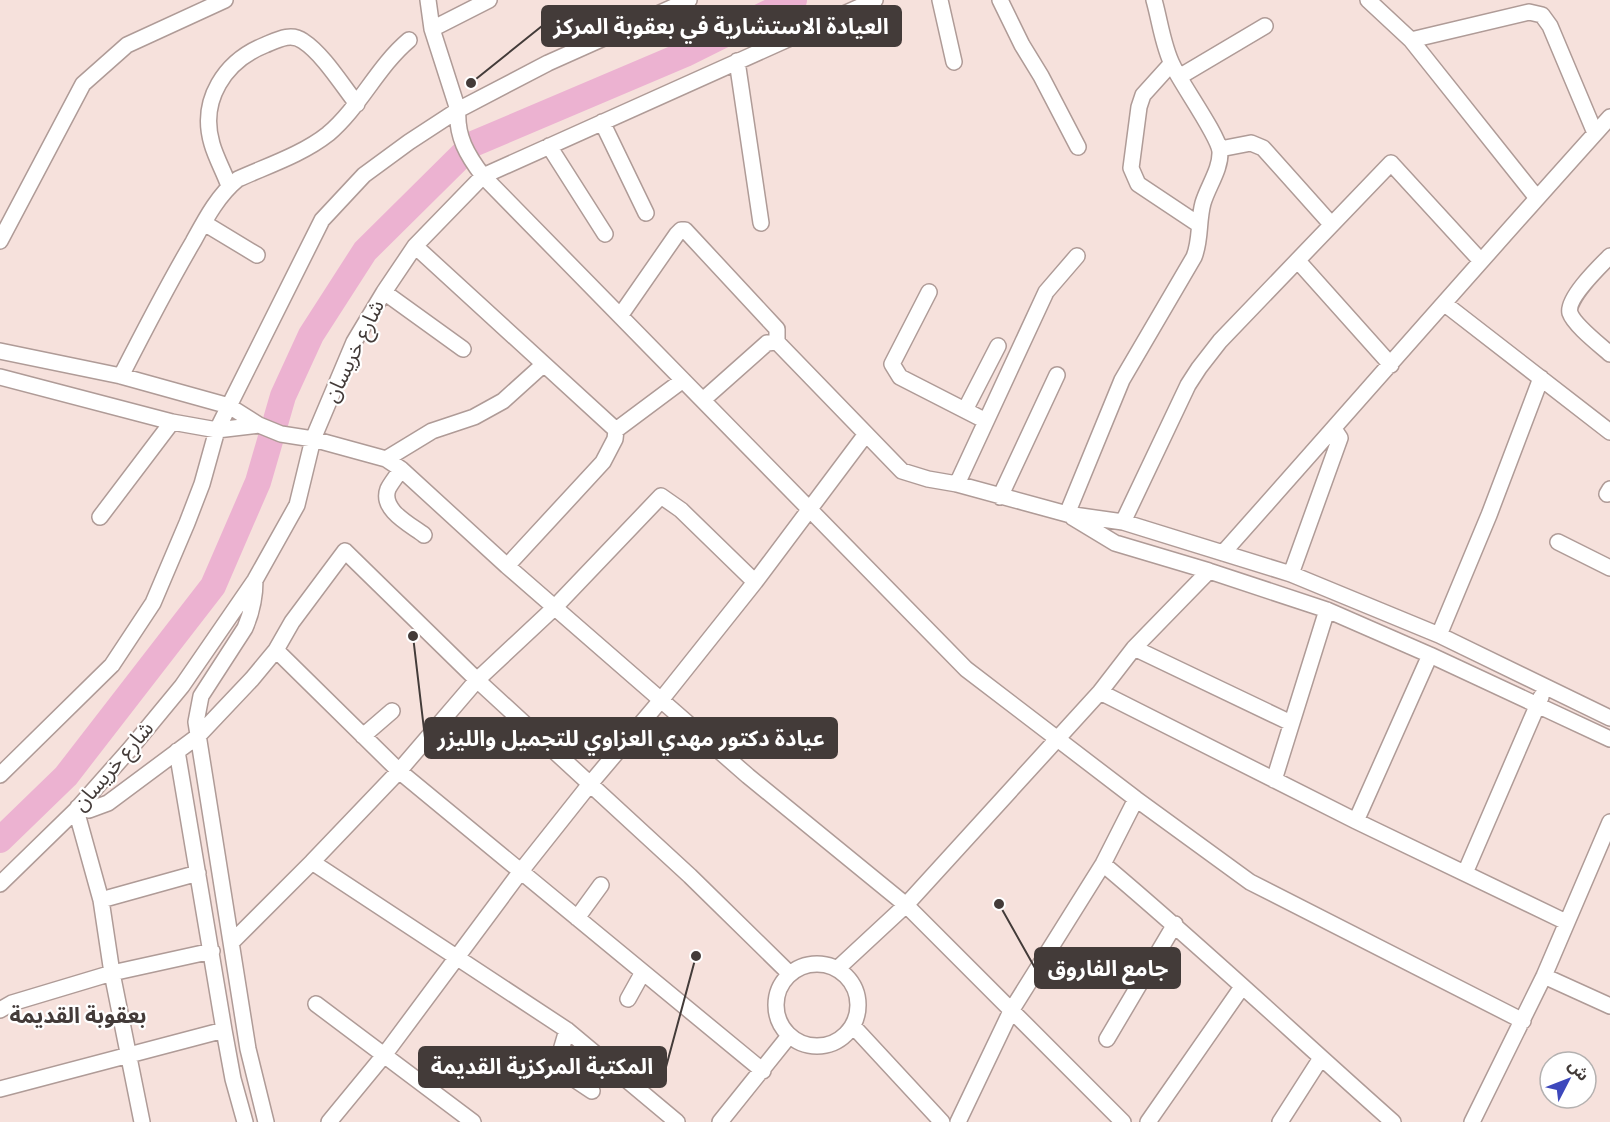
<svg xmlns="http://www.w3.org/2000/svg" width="1610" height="1122" font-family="'Public Sans','Noto Sans Arabic',sans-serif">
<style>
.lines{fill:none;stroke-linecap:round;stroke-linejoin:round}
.river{stroke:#ecb2d1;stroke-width:26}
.minor-casing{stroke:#af9b97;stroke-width:18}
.minor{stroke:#fff;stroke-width:15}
.labels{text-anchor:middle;stroke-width:4.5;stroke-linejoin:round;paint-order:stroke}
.street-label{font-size:21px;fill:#433b39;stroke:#fff}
.neighbourhood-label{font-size:22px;font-weight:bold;fill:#433b39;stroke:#fff}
.leader{fill:none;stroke:#433b39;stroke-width:2}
.callout-dot{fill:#433b39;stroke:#fff;stroke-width:2}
.callout{fill:#433b39;stroke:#433b39;stroke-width:2}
.callout-label{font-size:22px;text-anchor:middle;font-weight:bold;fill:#fff}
</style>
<rect width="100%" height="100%" fill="#f6e1dc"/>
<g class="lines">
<path class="river" d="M0,840L66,776L213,586L258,482L283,396L311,335L365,251L473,144L685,54L794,0"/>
<g class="minor-casing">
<path id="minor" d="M428,0L432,29L458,110C456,136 467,155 483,176L966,669L1136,799L1250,882L1523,1021
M940,0L954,62
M1000,0L1022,45L1041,76L1078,147
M1368,0L1411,40L1537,198
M432,29L489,0
M1411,40L1529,12L1542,15L1550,26L1595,133
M737,61L761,223
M1171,64L1143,95L1139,107L1131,168L1138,184L1198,224
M1179,77L1265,26
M602,122L646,213
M549,146L605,234
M1220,149L1251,143L1263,148L1331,224
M229,186C224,172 216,158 212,144C199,100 225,61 265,45C277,40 291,32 303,41C323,54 342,85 357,104
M204,223L257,255
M0,241L83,84L127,45L225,0
M415,246L616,430
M1610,256C1600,266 1566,299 1570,313C1574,325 1600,345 1610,354
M1298,261L1391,365
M384,292L463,349
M929,292L892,364L900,377L986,421
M1445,304L1610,432
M620,316L677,234L681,230H685L777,329V342L902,471L928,479L957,484L1067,514L1123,522L1291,574L1439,635L1610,718
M0,351L121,376L229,406L259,425L281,434L313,439L386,459L401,469L507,566L661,700L748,776L906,905L1123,1122
M121,376C144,331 167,286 193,242C205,220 218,195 238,179C267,166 303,154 328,134C360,107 377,67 409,40
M0,377L172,422L217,430L259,425
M704,399L767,343L777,342
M965,410L998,346
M386,459L432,431L474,417L503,401L544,364
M401,469C397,476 391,483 388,489C380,510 411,525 424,535
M957,484L1046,292L1077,256
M1607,494L1610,489
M1000,497L1057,375
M1067,514L1122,380L1194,257C1201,240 1198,221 1203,203C1208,186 1221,169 1220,151C1218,135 1182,85 1173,66C1163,47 1160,21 1154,0
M100,517L172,422
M1072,517L1115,543L1209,571L1327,610L1430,655L1610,739
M1123,522L1188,385L1199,368L1220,341L1391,163L1480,260
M1558,542L1610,568
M1223,553C1352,408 1480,261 1610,117
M507,566L603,462L615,439L616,430L683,380
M1291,574L1340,438L1334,429
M255,580C255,597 252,612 245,628L201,696L196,722L248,1049L266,1122
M1439,635L1489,515L1541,378
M1134,648L1291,723
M276,650L399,771L763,1071
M1100,692L1356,821L1566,922
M363,736L392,711
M177,751L224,1030L233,1079L245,1122
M0,775L112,665L153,603L187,523L202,484L217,430L322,220L364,175L409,142L458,110L548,63L689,0
M1274,780L1327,610
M78,807L89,810L108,803L198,736L252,679L276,650L292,622L345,551L477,680L690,876L790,974
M76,810L101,900L112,973L142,1122
M1356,821L1430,655
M312,862L567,1030L677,1122
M1103,864C1202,947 1296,1036 1393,1122
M1465,873L1541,697
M0,884L76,810L130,749L182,686L224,625L255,580L297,505L313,439L354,342L384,292L415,246L483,176L875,0
M101,900L198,873
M577,918L601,885
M232,942L312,862L399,771L477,680L554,608L661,496L681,510L755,582
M776 1005a41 41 0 1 1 82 0a41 41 0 1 1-82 0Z
M837,969L906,905L1100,692L1134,648L1209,571
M1544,976L1610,1006
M628,999L643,972
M316,1004L473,1122
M0,1010L12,1003L112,973L212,951
M853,1026L942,1122
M567,1030L559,1057L562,1071L592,1091
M1107,1039L1175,924
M0,1089L224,1030
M329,1122L385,1054L521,871L590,784L661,700L755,582L866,434
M720,1122L789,1036
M958,1122L1011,1011L1103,864L1136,799
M1148,1122L1242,987
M1280,1122L1321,1058
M1472,1122L1544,976L1610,822"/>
</g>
<use href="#minor" class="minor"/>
</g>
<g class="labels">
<g class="street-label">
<text transform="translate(354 351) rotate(-64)" y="7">شارع خريسان</text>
<text transform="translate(113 766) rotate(-49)" y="7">شارع خريسان</text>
</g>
<g class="neighbourhood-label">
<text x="78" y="1023">بعقوبة القديمة</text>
</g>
</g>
<path class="leader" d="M471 83L542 26M413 636L425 738M999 904L1035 968M696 956L666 1067"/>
<g class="callout-dot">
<circle cx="471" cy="83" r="6"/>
<circle cx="413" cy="636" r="6"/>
<circle cx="999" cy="904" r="6"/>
<circle cx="696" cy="956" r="6"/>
</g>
<g class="callout">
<rect x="542" y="6" width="359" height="40" rx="6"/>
<rect x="425" y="718" width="412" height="40" rx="6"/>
<rect x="1035" y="948" width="145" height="40" rx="6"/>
<rect x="419" y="1047" width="247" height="40" rx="6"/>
</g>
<g class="callout-label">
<text x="721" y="34">العيادة الاستشارية في بعقوبة المركز</text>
<text x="631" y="746">عيادة دكتور مهدي العزاوي للتجميل والليزر</text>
<text x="1108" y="976">جامع الفاروق</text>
<text x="542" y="1074">المكتبة المركزية القديمة</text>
</g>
<g transform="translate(1568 1080) rotate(48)"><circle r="28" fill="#ffffff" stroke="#b4b1b0" stroke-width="1.5"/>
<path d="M0-4.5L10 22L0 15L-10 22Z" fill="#3d48bc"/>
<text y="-9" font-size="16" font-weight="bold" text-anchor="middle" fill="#433b39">ش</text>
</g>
</svg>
